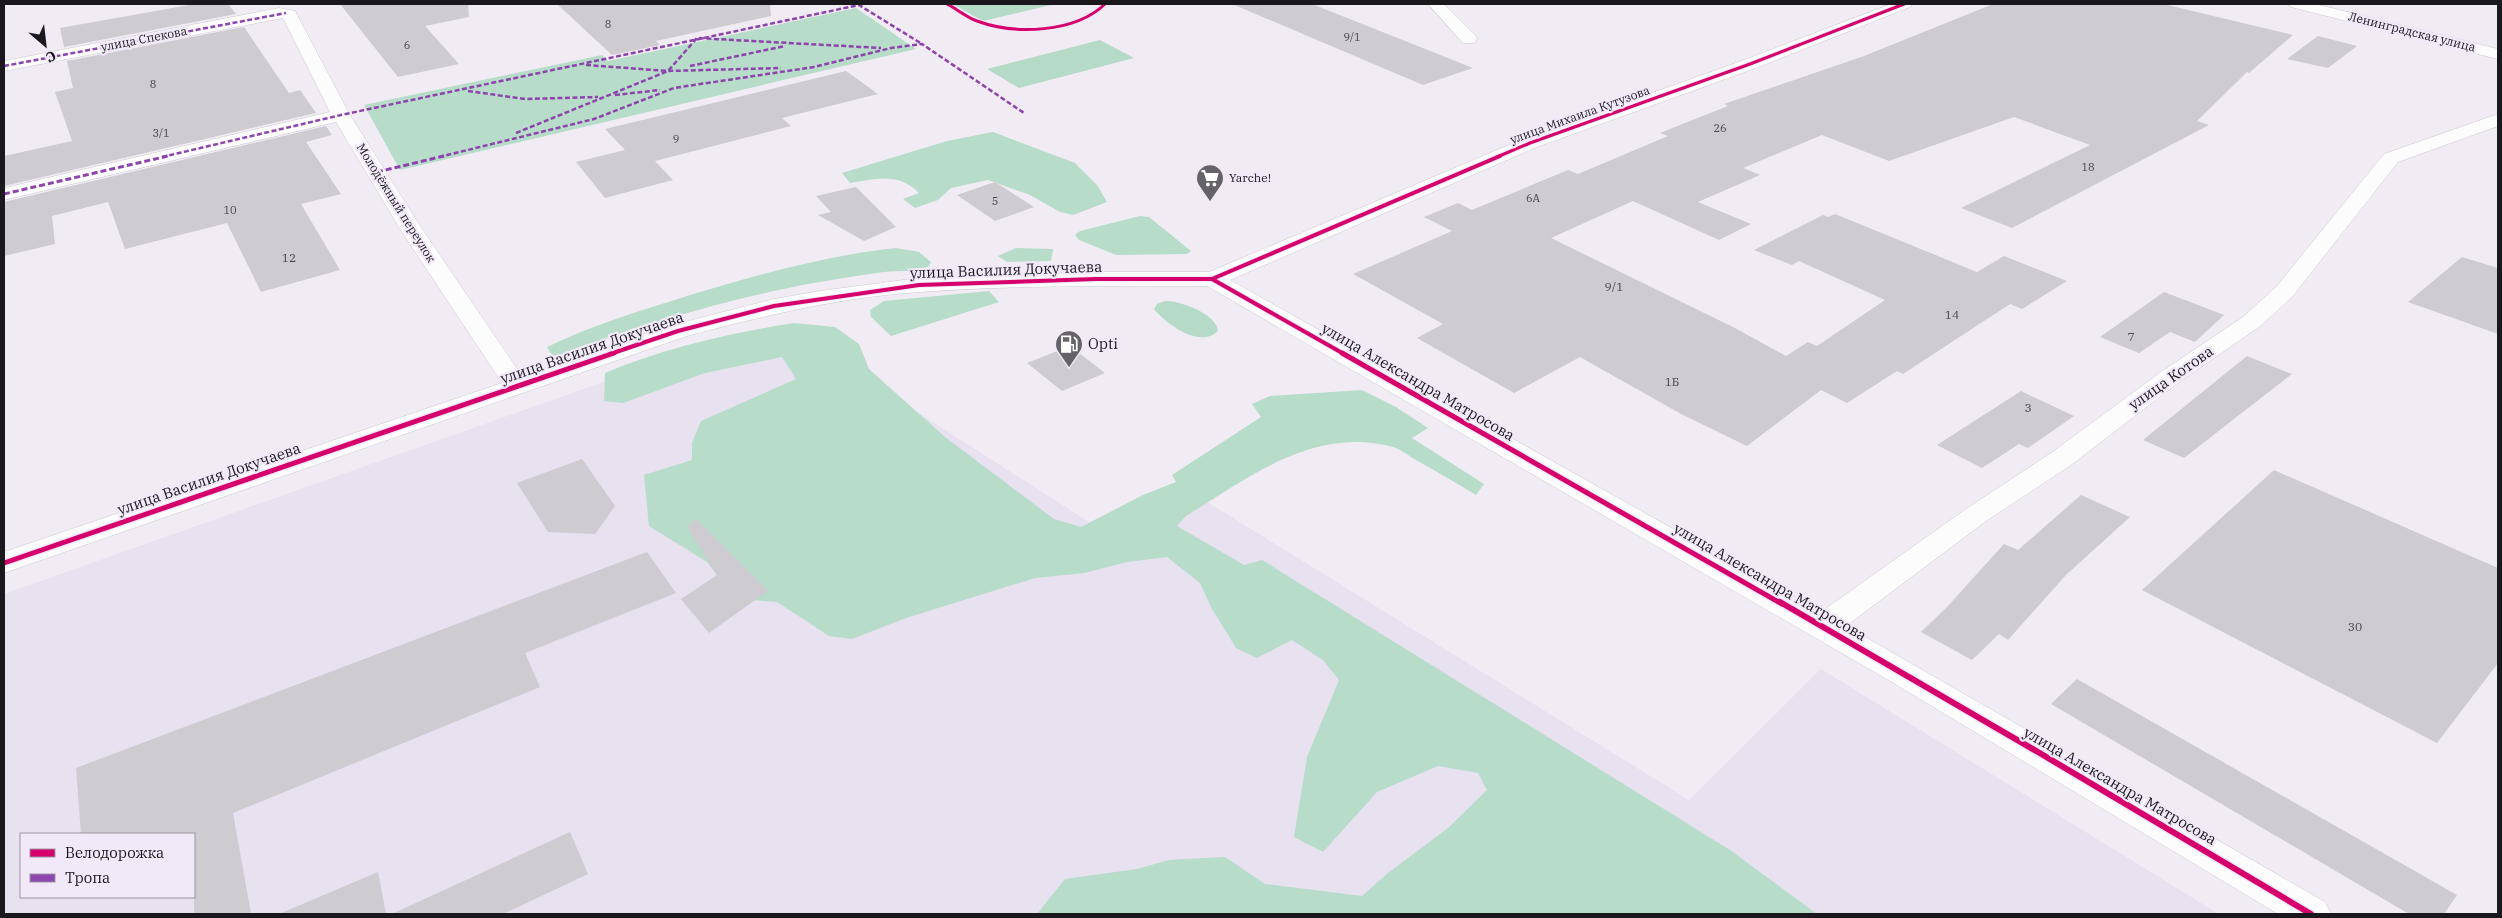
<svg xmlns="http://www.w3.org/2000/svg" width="2502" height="918" font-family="'IBM Plex Serif',serif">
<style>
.industrial{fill:#e7e1f0;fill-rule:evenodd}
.green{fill:#b6dac8}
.forest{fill:#b7dcc9}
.building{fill:#cecbd1}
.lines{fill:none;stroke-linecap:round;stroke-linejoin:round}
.minor-casing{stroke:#ccc9ce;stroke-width:1}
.minor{fill:#fdfcfd;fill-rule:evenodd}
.quiet-far1{stroke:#8e44ad;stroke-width:2.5;stroke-dasharray:5 2.5;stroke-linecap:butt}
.quiet{stroke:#8e44ad;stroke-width:3;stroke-dasharray:6 3;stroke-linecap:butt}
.cycleway-far3-casing{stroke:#f1e9f8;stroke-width:5}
.cycleway-far2-casing{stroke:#f1e9f8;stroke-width:6}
.cycleway-far1-casing{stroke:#f1e9f8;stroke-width:8}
.cycleway-casing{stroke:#f1e9f8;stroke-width:9}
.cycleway-far3{stroke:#d6006c;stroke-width:3}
.cycleway-far2{stroke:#d6006c;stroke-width:4}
.cycleway-far1{stroke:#d6006c;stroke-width:5}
.cycleway{stroke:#d6006c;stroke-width:6}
.labels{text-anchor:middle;stroke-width:4.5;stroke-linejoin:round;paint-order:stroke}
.far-number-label{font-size:11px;fill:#47454a}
.far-street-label{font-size:12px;fill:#1a181d;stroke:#f1e9f8}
.far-poi-label{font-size:12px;fill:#1a181d;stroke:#f1e9f8;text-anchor:start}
.number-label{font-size:12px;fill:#47454a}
.street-label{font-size:15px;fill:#1a181d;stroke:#f1e9f8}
.poi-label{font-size:15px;fill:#1a181d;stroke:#f1e9f8;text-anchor:start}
</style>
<rect width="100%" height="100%" fill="#f1ecf4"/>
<path class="industrial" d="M786,328L1117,540L1201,498L1689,800L1821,669L2219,914H4V594L691,351ZM21,834H194V897H21Z"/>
<path class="green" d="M953,4H1055L983,21Z
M1100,40L1134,58L1019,88L987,69Z
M1165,301C1179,300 1217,314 1218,331C1200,349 1166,324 1154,309L1157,304Z"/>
<path class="forest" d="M856,8L916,49L400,170L364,105L602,55L608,61Z
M993,132L1075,163L1097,185L1107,202L1073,215L1060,212L1030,195L988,180L951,188L938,200L915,208L903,199L919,193C898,172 876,179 850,183L842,173L947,141Z
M1140,216L1149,217L1191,251L1187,254L1116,255L1079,240L1075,235L1080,231Z
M896,248L919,252L931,262L929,266C916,273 899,270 884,272C849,277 814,282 779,290C702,306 627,331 553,357L547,347C591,326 632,313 678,299C749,277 822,256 896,248Z
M1016,248L1053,249L1051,261L1007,262L998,256Z
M989,291L999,302L891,336L871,317L870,310L884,301Z
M794,323L835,327L859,344L869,369L945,437L1054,519L1081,527L1143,495L1176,482L1172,475L1261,417L1252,404L1270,396L1362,390L1396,407L1428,428L1412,438L1484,484L1476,495C1456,483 1436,471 1416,460C1409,456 1401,449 1393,447C1314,426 1249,477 1186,516L1177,526L1244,565L1262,560L1730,850L1817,914H1037L1065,879L1137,869L1169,860L1225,857L1265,884L1362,896L1388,873L1448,828L1487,790L1478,773L1438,766L1377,792L1323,852L1294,837L1307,757L1339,680L1323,660L1292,640L1257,658L1236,648L1212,609L1200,583L1167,557L1127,562L1084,573L1035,578L906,618L852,639L829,636L777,602L735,599L707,562L649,526L644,475L692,460V443L701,421L796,379L782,357L705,373L623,403L604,401L605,373C665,348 730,333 794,323Z"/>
<path class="building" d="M195,4H228L236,14L64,47L60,28Z
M340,4H468L469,17L425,26L459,64L398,77Z
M557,4H770L771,16L656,41L660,45L612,55Z
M1232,4H1312L1473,68L1423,85Z
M1993,4H2163L2293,35L2249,73L2247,72L2197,121L2209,125L2012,228L1961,208L2090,145L2014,117L1889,161L1822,135L1743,168L1760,175L1698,202L1751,224L1719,240L1633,201L1551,238L1735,328L1786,356L1808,342L1817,346L1885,300L1799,261L1792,265L1754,250L1823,215L1828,217L1835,214L1977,272L2004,256L2067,281L2022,309L2010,304L1903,374L1897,371L1847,403L1821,390L1747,446L1681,414L1580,357L1514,393L1417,338L1443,324L1353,274L1452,231L1424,217L1458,203L1472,210L1568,170L1578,174L1668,136L1660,133L1728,106L1724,104L1864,56Z
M244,27L289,93L300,90L316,113L4,186V156L72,141L55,92L73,88L67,61Z
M2318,36L2357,46L2328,68L2287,59Z
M846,71L878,94L782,118L791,126L655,161L673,180L605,198L576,162L625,150L605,129Z
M326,126L332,135L306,142L341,194L301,204L340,270L261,292L227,223L125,249L108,202L52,216L55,244L4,256V202Z
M995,182L1034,207L995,221L957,195Z
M856,187L896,227L864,241L818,215L831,212L816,196Z
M2462,257L2498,268V334L2408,302Z
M2164,292L2224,315L2195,342L2170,332L2139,353L2100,337Z
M1070,346L1105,373L1062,391L1027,363Z
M2247,356L2292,374L2184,458L2143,440Z
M2021,391L2074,416L2028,448L2019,444L1982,468L1937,445Z
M582,459L615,506L595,534L548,532L517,483Z
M2274,470L2498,568V663L2437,743L2142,590Z
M2081,495L2130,517L2066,575L2008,640L1999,634L1972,660L1921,632L1947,607L2004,544L2018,550Z
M696,519L768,591L709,633L681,599L717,575L687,527Z
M647,552L676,593L525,653L540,687L233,813L251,914H194V834H81L76,768Z
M2077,679L2457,895L2444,914H2409L2051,704Z
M570,832L588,874L503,914H392Z
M378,872L386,914H279Z"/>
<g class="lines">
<g class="minor-casing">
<path id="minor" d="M1428,4H1444L1475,35L1477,39L1475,43H1463Z
M1891,4H1912L1910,7L1756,68L1537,147L1230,280L1821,612L1966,509L2051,453L2161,372L2243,317L2276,287L2384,154L2498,114V126L2398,162L2292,297L2259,327L2179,382L2071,465L1986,521L1846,626L2325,902L2331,914H2278L1890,681L1207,286C1112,286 1016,285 920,292C841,297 763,316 687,336L4,573V552L502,383L400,229L336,122L4,200V188L330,112L283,18L4,71V61L279,8L295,11L350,115L422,229L522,376L669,326L774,299L820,291L919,278L1096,272H1209L1523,139L1744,60Z
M2289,4H2315L2498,49V59L2291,7Z"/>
</g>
<use href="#minor" class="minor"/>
<path class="quiet-far1" d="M586,65L668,71L781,68
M4,66L286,13
M690,66L785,46
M468,91L525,99L598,97
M615,95L660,90
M516,133L668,71L697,38L881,48
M162,157L341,115L859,5L922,44
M439,157L594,119L674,88L814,67L891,48L922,44L1024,113"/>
<path class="quiet" d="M377,172L444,156
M4,194L168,156"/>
<g class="cycleway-far3-casing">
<path id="cycleway-far3" d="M947,4C957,9 966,17 977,21C1015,35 1075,33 1105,4
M1497,157L1530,143L1750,64L1904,4"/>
</g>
<g class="cycleway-far2-casing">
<path id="cycleway-far2" d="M1212,279L1344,354
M610,354L678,331L774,306L919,285L1096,279H1212L1500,156"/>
</g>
<g class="cycleway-far1-casing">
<path id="cycleway-far1" d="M1342,353L1782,604
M4,563L614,353"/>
</g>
<g class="cycleway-casing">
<path id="cycleway" d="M1780,602L2038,752L2311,914"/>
</g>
<use href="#cycleway-far3" class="cycleway-far3"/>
<use href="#cycleway-far2" class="cycleway-far2"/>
<use href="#cycleway-far1" class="cycleway-far1"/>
<use href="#cycleway" class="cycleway"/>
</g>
<defs>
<g id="supermarket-pin" transform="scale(1.4375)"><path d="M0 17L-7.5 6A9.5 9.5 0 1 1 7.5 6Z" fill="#656268" stroke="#f1e9f8"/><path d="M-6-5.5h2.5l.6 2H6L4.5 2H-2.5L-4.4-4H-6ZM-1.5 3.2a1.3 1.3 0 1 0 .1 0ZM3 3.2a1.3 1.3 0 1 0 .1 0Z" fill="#fff"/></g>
<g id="fuel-pin" transform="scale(1.4375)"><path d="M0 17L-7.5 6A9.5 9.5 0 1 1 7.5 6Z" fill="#656268" stroke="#f1e9f8"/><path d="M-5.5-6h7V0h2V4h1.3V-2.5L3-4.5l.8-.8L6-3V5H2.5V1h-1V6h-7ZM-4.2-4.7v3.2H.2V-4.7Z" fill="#fff"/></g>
</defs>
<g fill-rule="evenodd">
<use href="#supermarket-pin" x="1210" y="178"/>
<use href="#fuel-pin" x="1069" y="344"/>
</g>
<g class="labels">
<g class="far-number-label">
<text x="608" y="28">8</text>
<text x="1352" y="41">9/1</text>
<text x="407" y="49">6</text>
<text x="153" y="88">8</text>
<text x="1720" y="132">26</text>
<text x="161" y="137">3/1</text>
<text x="676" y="143">9</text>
<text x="2088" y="171">18</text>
<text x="1533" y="202">6А</text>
<text x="995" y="205">5</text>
<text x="230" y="214">10</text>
</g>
<g class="far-street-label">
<text transform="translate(2412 32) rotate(14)" y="4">Ленинградская улица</text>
<text transform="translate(144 39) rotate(-11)" y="4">улица Спекова</text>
<text transform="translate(1580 115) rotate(-20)" y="4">улица Михаила Кутузова</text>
<text transform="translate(396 203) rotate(58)" y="4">Молодёжный переулок</text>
</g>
<g class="far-poi-label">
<text x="1229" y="182">Yarche!</text>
</g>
<g class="number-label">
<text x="289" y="262">12</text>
<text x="1614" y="291">9/1</text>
<text x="1952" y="319">14</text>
<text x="2131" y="341">7</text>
<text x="1672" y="386">1Б</text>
<text x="2028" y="412">3</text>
<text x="2355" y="631">30</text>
</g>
<g class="street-label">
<text transform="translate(1006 270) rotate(-2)" y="5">улица Василия Докучаева</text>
<text transform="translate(592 348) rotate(-19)" y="5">улица Василия Докучаева</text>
<text transform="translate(2171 378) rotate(-35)" y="5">улица Котова</text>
<text transform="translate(1418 382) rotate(30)" y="5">улица Александра Матросова</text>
<text transform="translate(209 479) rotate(-19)" y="5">улица Василия Докучаева</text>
<text transform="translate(1770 582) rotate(30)" y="5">улица Александра Матросова</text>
<text transform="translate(2120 786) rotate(30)" y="5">улица Александра Матросова</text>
</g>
<g class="poi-label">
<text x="1088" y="349">Opti</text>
</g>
</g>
<rect width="2502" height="918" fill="none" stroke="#1a181d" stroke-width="10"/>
<rect x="20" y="833" width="175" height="65" fill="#f1e9f8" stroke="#9b95a0"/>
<rect x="30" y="849" width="25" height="8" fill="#d6006c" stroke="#9b95a0"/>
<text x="65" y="858" font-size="15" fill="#1a181d">Велодорожка</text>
<rect x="30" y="874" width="25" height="8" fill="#8e44ad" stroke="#9b95a0"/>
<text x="65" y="883" font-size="15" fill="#1a181d">Тропа</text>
<g transform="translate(45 45) rotate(152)" stroke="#f1e9f8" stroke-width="4" paint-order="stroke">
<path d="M0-4L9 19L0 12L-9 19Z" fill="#1a181d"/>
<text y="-8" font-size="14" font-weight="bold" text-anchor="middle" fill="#1a181d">С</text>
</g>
</svg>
